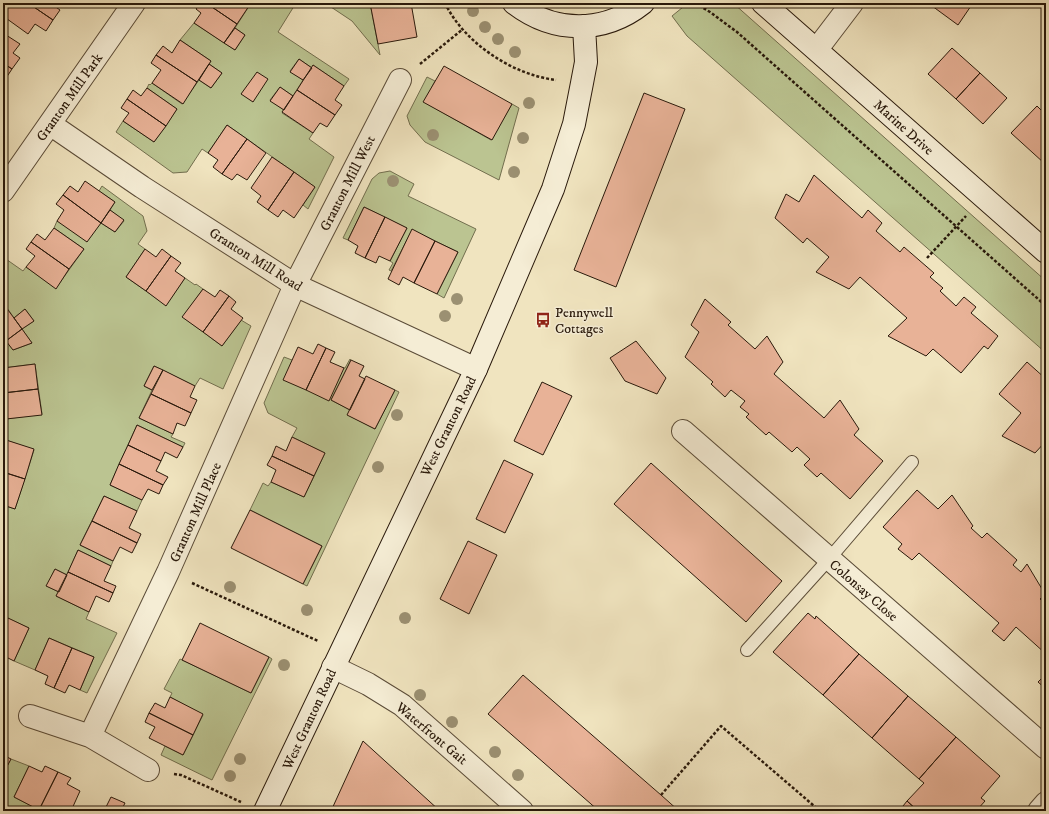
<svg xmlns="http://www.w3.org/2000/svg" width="1049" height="814" font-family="'IM FELL DW Pica',serif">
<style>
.green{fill:#bbc491;stroke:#726e4e}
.building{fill:#e8b297;stroke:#29190b}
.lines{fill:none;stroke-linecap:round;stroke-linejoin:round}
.lane-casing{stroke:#5b4c38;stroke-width:14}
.street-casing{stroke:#5b4c38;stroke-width:24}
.secondary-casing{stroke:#29190b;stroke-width:24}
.path{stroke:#29190b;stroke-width:2.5;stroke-dasharray:3 2;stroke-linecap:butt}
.lane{stroke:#f5edd5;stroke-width:12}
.street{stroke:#f5edd5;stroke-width:22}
.secondary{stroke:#f5edd5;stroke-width:22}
.tree{fill:#9b9072}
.labels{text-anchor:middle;stroke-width:3;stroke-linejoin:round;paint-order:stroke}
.street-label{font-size:14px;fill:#29190b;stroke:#f5edd5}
.poi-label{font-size:14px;fill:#29190b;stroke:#f5edd5;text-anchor:start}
</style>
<rect width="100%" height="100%" fill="#f0e4bf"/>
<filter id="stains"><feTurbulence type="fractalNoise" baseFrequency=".005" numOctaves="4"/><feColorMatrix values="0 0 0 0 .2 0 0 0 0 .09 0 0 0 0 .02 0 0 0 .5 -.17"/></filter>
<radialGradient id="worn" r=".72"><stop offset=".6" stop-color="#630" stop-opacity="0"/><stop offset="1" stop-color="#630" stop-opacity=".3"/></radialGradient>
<path class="green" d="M251,3H296L278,32L349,79L344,86L313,65L312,68L299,59L290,71L303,80L293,96L280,87L270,100L284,110L282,113L313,133L309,139L334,157L308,209L303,205L315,187L227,125L208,153L202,149L187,172L173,173L116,132L123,121L154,142L177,109L147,88L149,84L150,85L152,83L182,104L199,80L211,88L222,73L209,64L211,61L180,40L194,23L235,50L245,35L235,28Z
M325,3H370L380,55L352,21Z
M688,3H733L1046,281V353L687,36L672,16Z
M427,77L435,81L424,102L491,140L512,104L519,108L499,180L425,142L410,125L407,116Z
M390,171L414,184L408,196L476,229L444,298L437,294L458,252L412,230L391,271L389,270L393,263L390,261L407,228L364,207L348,240L343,238L372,179L379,173Z
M102,186L143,216L147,231L138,244L145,249L126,277L166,305L185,278L195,285L196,284L203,289L183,317L222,346L241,320L251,326L223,389L200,378L195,386L154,366L144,386L152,390L139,418L173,434L171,437L185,443L183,447L137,425L110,485L142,500L137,511L104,496L80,545L113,561L111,566L78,550L67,575L55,569L47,586L59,592L56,596L89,612L86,619L117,633L87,693L80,690L94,657L49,638L35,670L14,661L29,628L3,616V505L15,509L34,450L3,439L5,429L7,428L6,419L42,414L35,364L3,368V343L6,341L13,350L32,343L22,329L34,321L25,309L14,318L3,302V257L23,271L26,267L56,288L84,249L54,228L57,221L101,223L115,232L124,221L110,210L115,202L99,191Z
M284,357L292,360L345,368L350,359L351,360L331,400L350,410L348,415L375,429L395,390L399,392L307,586L303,584L322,546L250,510L263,483L268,486L271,482L304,497L325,453L292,437L297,428L268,413L264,403Z
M269,657L272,659L212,780L161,755L165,746L183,755L203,715L170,697L172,693L164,689L180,659L251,693Z
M11,759L29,766L14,797L42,811H3V774Z"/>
<path class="building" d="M7,3H28L53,20L46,31L35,24L28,34L3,16V9Z
M28,3H50L60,10L53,20Z
M200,3H206L237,24L224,43L194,23L201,13L196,9Z
M206,3H251L237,24Z
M370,3H411L417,37L378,44Z
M928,3H973L958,25Z
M235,28L245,35L235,50L224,43Z
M3,33L20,44L13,53L20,58L12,69L3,63Z
M180,40L211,61L197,82L156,55L163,46L172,53Z
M952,48L980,73L956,99L928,74Z
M156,55L197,82L183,104L152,83L161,70L151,63Z
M299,59L312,68L303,80L290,72Z
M3,63L12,69L4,81L3,80Z
M209,64L222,73L211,88L199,80Z
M313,65L344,86L335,100L342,105L335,115L297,90Z
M444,66L512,104L492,140L423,102Z
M257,72L268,79L253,102L241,94Z
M980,73L1007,98L983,124L956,99Z
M280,87L293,96L284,110L270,101Z
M147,88L177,109L166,126L127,99L133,90L141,96Z
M297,90L335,115L327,127L320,123L313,133L282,112Z
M644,93L685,109L616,287L574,270Z
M127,99L166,126L154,142L123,121L129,113L121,108Z
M1037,106L1046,115V161L1044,163L1011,133Z
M227,125L247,139L222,174L213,167L218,160L208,153Z
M247,139L266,153L247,180L237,174L232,180L222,174Z
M272,157L294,172L268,210L257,202L261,196L251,188Z
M294,172L315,187L294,218L283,210L278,217L268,210Z
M814,175L862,218L868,210L882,223L876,231L900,252L904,247L934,273L930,277L943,288L940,291L956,306L964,297L976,307L971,313L998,336L988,349L984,346L961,373L933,349L926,356L888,336L907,318L860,277L849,289L816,272L829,257L807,238L803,243L775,218L786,194L799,202Z
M85,181L115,202L101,223L63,195L70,186L78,192Z
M63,195L101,223L87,242L57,221L64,210L56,204Z
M364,207L385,217L365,258L355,253L358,246L348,240Z
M110,210L124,220L115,232L101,223Z
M385,217L407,228L390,261L379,256L376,263L365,258Z
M54,228L84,249L69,269L31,242L37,234L45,240Z
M412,229L435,241L414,283L403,277L399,285L388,279Z
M435,241L458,252L437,294L414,283Z
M31,242L69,269L56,289L26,267L35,256L26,249Z
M145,249L156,257L162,249L171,256L146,291L126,277Z
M171,256L181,263L175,271L185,278L166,306L146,291Z
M203,289L215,297L220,290L229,296L203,332L182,317Z
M229,296L236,302L231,309L243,318L222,346L203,332Z
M705,299L731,322L728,325L755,349L767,336L783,362L774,374L824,418L840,400L859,429L854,435L883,461L850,499L821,473L817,477L804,465L810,459L797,447L792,452L769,432L766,435L746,417L749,414L740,407L745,401L731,390L725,397L711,384L713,382L685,357L699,332L691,325Z
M25,309L34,321L22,329L14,318Z
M8,310L22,329L3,343V314Z
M22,329L32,343L13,350L6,341Z
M636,341L666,378L657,394L625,381L610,358Z
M318,344L326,348L306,390L283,380L298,347L313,354Z
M326,348L335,352L330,362L344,368L329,401L306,390Z
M351,360L364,366L359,376L365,379L350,410L331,400Z
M1027,362L1046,379V441L1035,453L1002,436L1021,413L999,394Z
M35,364L38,389L3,393V368Z
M154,366L163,370L152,390L144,386Z
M163,370L195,386L190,397L197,400L191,413L151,394Z
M366,376L395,390L375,429L347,415Z
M542,382L572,396L543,455L514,441Z
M38,389L42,415L6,419L4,406H3V393Z
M151,394L191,413L185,426L177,423L173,434L139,418Z
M137,425L183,447L177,458L165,452L161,461L128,445Z
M292,437L325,453L314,476L272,456L276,446L286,451Z
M3,439L34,449L25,479L3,472Z
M128,445L161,461L156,471L168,477L163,485L119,464Z
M272,456L314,476L304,497L271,482L276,470L267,465Z
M504,460L533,474L505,533L476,519Z
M651,463L782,581L746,622L614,504Z
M119,464L163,485L159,494L148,489L142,500L110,485Z
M3,472L25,479L15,509L3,505Z
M917,490L938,509L952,495L973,526L971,528L982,538L987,533L1017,560L1013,565L1021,572L1027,564L1045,594L1040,599L1046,604V654L1016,627L1004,641L992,631L999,623L919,553L912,560L898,549L902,544L883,527Z
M104,496L137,511L129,528L141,534L137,543L92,521Z
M250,510L322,546L303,584L231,548Z
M92,521L137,543L132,553L120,547L113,561L80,545Z
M468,541L497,555L469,614L440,599Z
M78,550L111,566L104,581L116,586L113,593L68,572Z
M55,569L67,575L59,592L46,586Z
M68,572L113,593L109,602L96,596L89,612L56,596Z
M808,613L815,619L816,616L859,654L823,695L773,652Z
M8,618L29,628L14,661L4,656L3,657V628Z
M200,623L269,657L251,693L182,660Z
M49,638L72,648L54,688L45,684L48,676L35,670Z
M72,648L94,657L80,690L69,685L65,693L54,688Z
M859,654L908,696L872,738L823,695Z
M1046,674V689L1038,682Z
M523,675L661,795L679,811H599L488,714Z
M908,696L956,737L919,779L872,738Z
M170,697L203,714L193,735L149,713L155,703L165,708Z
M149,713L193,735L183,755L149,738L155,727L145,722Z
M956,737L1000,776L981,798L985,801L977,810L973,806L969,811H918L907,801L924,783L919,779Z
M363,741L440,811H331Z
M3,755L11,759L3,774Z
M29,766L42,772L45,766L58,772L39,810L14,797Z
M58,772L71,778L67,784L80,791L71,811H42L39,810Z
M111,797L125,803L122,809L126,811H104Z
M907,801L918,811H899Z"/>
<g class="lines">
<g class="lane-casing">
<path id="lane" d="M747,650L829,559L912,462"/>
</g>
<g class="street-casing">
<path id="street" d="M817,49L852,3
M50,124L142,187L295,285L476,369
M3,191L134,3
M683,431L1046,748
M333,667L368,684L402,705L522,811
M30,716L90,736L148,770
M90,736L168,572L295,285L400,80
M1039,811L1046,803"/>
</g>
<g class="secondary-casing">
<path id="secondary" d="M514,3C554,34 604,34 643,3
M763,3L1046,252
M265,811L476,369L553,189L574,124L582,83L586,62L584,26"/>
</g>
<path class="path" d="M445,3C464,43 513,75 556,80
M695,3L710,12L737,32L1046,306
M420,64L463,29
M927,258L966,216
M192,583L318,641
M174,774L181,775L241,802
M661,795L721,726L820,811"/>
<use href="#lane" class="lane"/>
<use href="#street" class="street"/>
<use href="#secondary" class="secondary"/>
</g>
<g class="tree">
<circle cx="473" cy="11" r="6"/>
<circle cx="485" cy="27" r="6"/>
<circle cx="498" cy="39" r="6"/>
<circle cx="515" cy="52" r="6"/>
<circle cx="529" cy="103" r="6"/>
<circle cx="433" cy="135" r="6"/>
<circle cx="523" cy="138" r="6"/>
<circle cx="514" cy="172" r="6"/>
<circle cx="393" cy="181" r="6"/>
<circle cx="457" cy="299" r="6"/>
<circle cx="445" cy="316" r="6"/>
<circle cx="397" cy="415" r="6"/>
<circle cx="378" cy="467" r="6"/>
<circle cx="230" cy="587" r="6"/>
<circle cx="307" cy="610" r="6"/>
<circle cx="405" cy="618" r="6"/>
<circle cx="284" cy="665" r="6"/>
<circle cx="420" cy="695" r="6"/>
<circle cx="452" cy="722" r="6"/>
<circle cx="495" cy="752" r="6"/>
<circle cx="240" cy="759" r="6"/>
<circle cx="518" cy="775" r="6"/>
<circle cx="230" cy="776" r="6"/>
</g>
<defs>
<g id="bus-bare" transform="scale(1.2)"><path d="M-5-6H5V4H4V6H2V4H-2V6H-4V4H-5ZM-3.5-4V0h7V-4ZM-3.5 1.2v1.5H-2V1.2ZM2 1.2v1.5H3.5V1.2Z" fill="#8f2418" stroke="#f5edd5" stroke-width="2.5" paint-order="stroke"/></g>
</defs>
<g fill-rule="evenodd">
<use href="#bus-bare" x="543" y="320"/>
</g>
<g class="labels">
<g class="street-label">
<text transform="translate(69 97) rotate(-55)" y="5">Granton Mill Park</text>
<text transform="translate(904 127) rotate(42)" y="5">Marine Drive</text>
<text transform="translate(347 183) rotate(-63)" y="5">Granton Mill West</text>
<text transform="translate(256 259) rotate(32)" y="5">Granton Mill Road</text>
<text transform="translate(448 426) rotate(-64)" y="5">West Granton Road</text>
<text transform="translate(195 512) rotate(-66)" y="5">Granton Mill Place</text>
<text transform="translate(864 590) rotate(41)" y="5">Colonsay Close</text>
<text transform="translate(309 719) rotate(-65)" y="5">West Granton Road</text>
<text transform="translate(432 733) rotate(40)" y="5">Waterfront Gait</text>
</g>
<g class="poi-label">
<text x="555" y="317">Pennywell<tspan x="555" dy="16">Cottages</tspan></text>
</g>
</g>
<rect width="1049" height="814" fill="none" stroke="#f0e4bf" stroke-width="16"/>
<rect x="4" y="4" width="1041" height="806" fill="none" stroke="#29190b" stroke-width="2"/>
<rect x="8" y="8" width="1033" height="798" fill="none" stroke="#29190b"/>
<rect width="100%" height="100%" filter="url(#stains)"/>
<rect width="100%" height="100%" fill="url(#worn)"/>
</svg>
